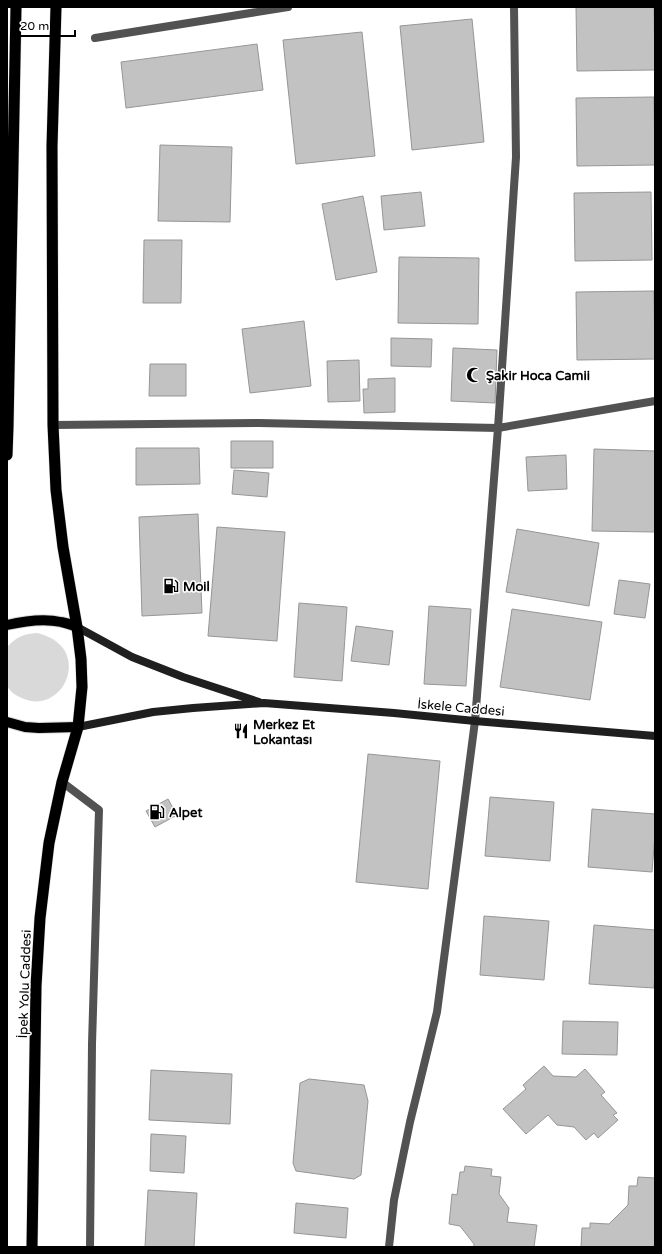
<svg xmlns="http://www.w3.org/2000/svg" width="662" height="1254" font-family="'Varela Round',sans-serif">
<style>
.green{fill:#d9d9d9}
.building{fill:#c2c2c2;stroke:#969696}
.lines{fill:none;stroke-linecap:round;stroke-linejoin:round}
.primary-casing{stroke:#dbdbdb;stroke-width:12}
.trunk-casing{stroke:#dbdbdb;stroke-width:12}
.service{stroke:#525252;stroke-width:8}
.minor{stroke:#525252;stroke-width:8}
.secondary{stroke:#1f1f1f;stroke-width:8}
.primary{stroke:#000;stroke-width:10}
.trunk{stroke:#000;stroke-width:11}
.labels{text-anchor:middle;stroke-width:3;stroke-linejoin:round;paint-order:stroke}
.poi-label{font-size:13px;font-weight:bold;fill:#000;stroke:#fff;text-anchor:start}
.street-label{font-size:13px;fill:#000;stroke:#fff}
</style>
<rect width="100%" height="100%" fill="#fff"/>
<path class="green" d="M37,633C94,646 65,715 24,699C17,696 11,693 7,686V647C17,637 22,634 37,633Z"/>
<path class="building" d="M576,7H654L655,70L577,71Z
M472,19L484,142L412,150L400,26Z
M362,32L375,156L296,164L283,40Z
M257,44L263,90L126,108L121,62Z
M654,97L655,165L577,166L576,98Z
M160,145L232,147L230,222L158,221Z
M421,192L425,226L384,230L381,196Z
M651,192L652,260L575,261L574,193Z
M363,196L377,272L336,280L322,204Z
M144,240H182L181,303H143Z
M399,257L479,258L478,324L398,323Z
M654,291L655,359L577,360L576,292Z
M304,321L311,386L250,393L242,329Z
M391,338L432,339L431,367L391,366Z
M453,348L497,350L495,403L451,401Z
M359,360L360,401L328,402L327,361Z
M150,364H186V396H149Z
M395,378V412L364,413L363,389H368V379Z
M231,441H273V468H231Z
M136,448H199L200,484L136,485Z
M594,449L655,451V532L592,531Z
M566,455L567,489L528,491L526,457Z
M234,470L269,473L267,497L232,494Z
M198,514L202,613L142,616L139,517Z
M217,527L285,532L277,641L208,636Z
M517,529L599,543L589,606L506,592Z
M619,580L650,584L645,618L614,614Z
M299,603L347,607L342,681L294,677Z
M429,606L471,609L466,686L424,684Z
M512,609L602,622L590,700L500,687Z
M356,626L393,631L389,665L351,661Z
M368,754L440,761L428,889L356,882Z
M490,797L554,802L550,861L485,856Z
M168,799L177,815L155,827L146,811Z
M592,809L655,814V834L652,872L588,867Z
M484,916L549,921L544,980L480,975Z
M594,925L655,930V970L654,988L589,984Z
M563,1021L618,1022L617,1055L562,1054Z
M544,1066L553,1076L576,1077L585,1069L605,1092L601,1095L617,1113L613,1115L618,1120L598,1138L594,1133L586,1140L574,1127L557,1125L548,1115L526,1134L503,1109L526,1089L523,1085Z
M151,1070L232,1074L230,1124L149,1120Z
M309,1079L364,1085L368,1101L361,1175L354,1179L296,1171L293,1163L300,1083Z
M151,1134L186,1136L184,1173L150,1171Z
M465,1166L492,1169L491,1176L501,1177L499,1194L509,1208L507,1222L537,1225L534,1247H474V1244L460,1226L449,1224L452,1194L457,1195L460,1172H464Z
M638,1177L655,1178V1245L652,1247H581L582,1228H590V1223L609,1224L628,1205L629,1186H637Z
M148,1190L197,1193L194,1247H145Z
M296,1203L348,1208L346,1238L294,1233Z"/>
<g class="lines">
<g class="primary-casing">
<path id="primary" d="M7,625C24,621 44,618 61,622C67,623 72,625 77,627
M7,722L25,727L39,728L78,727"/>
</g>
<g class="trunk-casing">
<path id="trunk" d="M7,455L8,427L16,7
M32,1247L36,986L40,918L49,843L62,782L78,727L82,687L81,659L77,627L63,547L56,490L53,425L52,146L56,7"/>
</g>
<path class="service" d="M62,782L99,810L92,1044L90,1247"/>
<path class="minor" d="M95,38L288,7
M53,425L259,423L498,428L655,401
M389,1247L394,1200L410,1122L437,1012L475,721L498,428L516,157L514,7"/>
<path class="secondary" d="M77,627L132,657L183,677L259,702
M78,727L153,712L193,708L264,703L394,713L475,721L655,736"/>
<use href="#primary" class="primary"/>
<use href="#trunk" class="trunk"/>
</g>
<defs>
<g id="mosque-bare" transform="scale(1.2)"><path d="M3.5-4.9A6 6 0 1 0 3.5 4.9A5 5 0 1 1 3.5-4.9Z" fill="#000" stroke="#fff" stroke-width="2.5" paint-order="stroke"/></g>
<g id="fuel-bare" transform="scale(1.2)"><path d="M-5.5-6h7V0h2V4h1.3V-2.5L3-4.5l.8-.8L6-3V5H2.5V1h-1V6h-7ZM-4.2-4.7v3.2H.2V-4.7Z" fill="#000" stroke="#fff" stroke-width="2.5" paint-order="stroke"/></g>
<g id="restaurant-bare" transform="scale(1.2)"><path d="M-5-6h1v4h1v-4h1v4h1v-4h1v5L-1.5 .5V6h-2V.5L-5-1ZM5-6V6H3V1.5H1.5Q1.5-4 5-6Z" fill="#000" stroke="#fff" stroke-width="2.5" paint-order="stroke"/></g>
</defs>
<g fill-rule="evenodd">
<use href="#mosque-bare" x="474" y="375"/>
<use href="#fuel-bare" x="171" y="586"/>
<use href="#restaurant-bare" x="241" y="731"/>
<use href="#fuel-bare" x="157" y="812"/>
</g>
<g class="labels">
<g class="poi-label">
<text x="486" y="380">Şakir Hoca Camii</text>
<text x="183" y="591">Moil</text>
<text x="253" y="729">Merkez Et<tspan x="253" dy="15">Lokantası</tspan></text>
<text x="169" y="817">Alpet</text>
</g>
<g class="street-label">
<text transform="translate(461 707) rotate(5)" y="5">İskele Caddesi</text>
<text transform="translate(24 984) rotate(-88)" y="5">İpek Yolu Caddesi</text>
</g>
</g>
<rect width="662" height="1254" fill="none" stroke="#000000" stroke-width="16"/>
<path d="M14 30v6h61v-6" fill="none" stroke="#000000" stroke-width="2"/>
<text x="20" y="30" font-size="12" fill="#000000" stroke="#ffffff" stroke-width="3" paint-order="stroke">20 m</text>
</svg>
